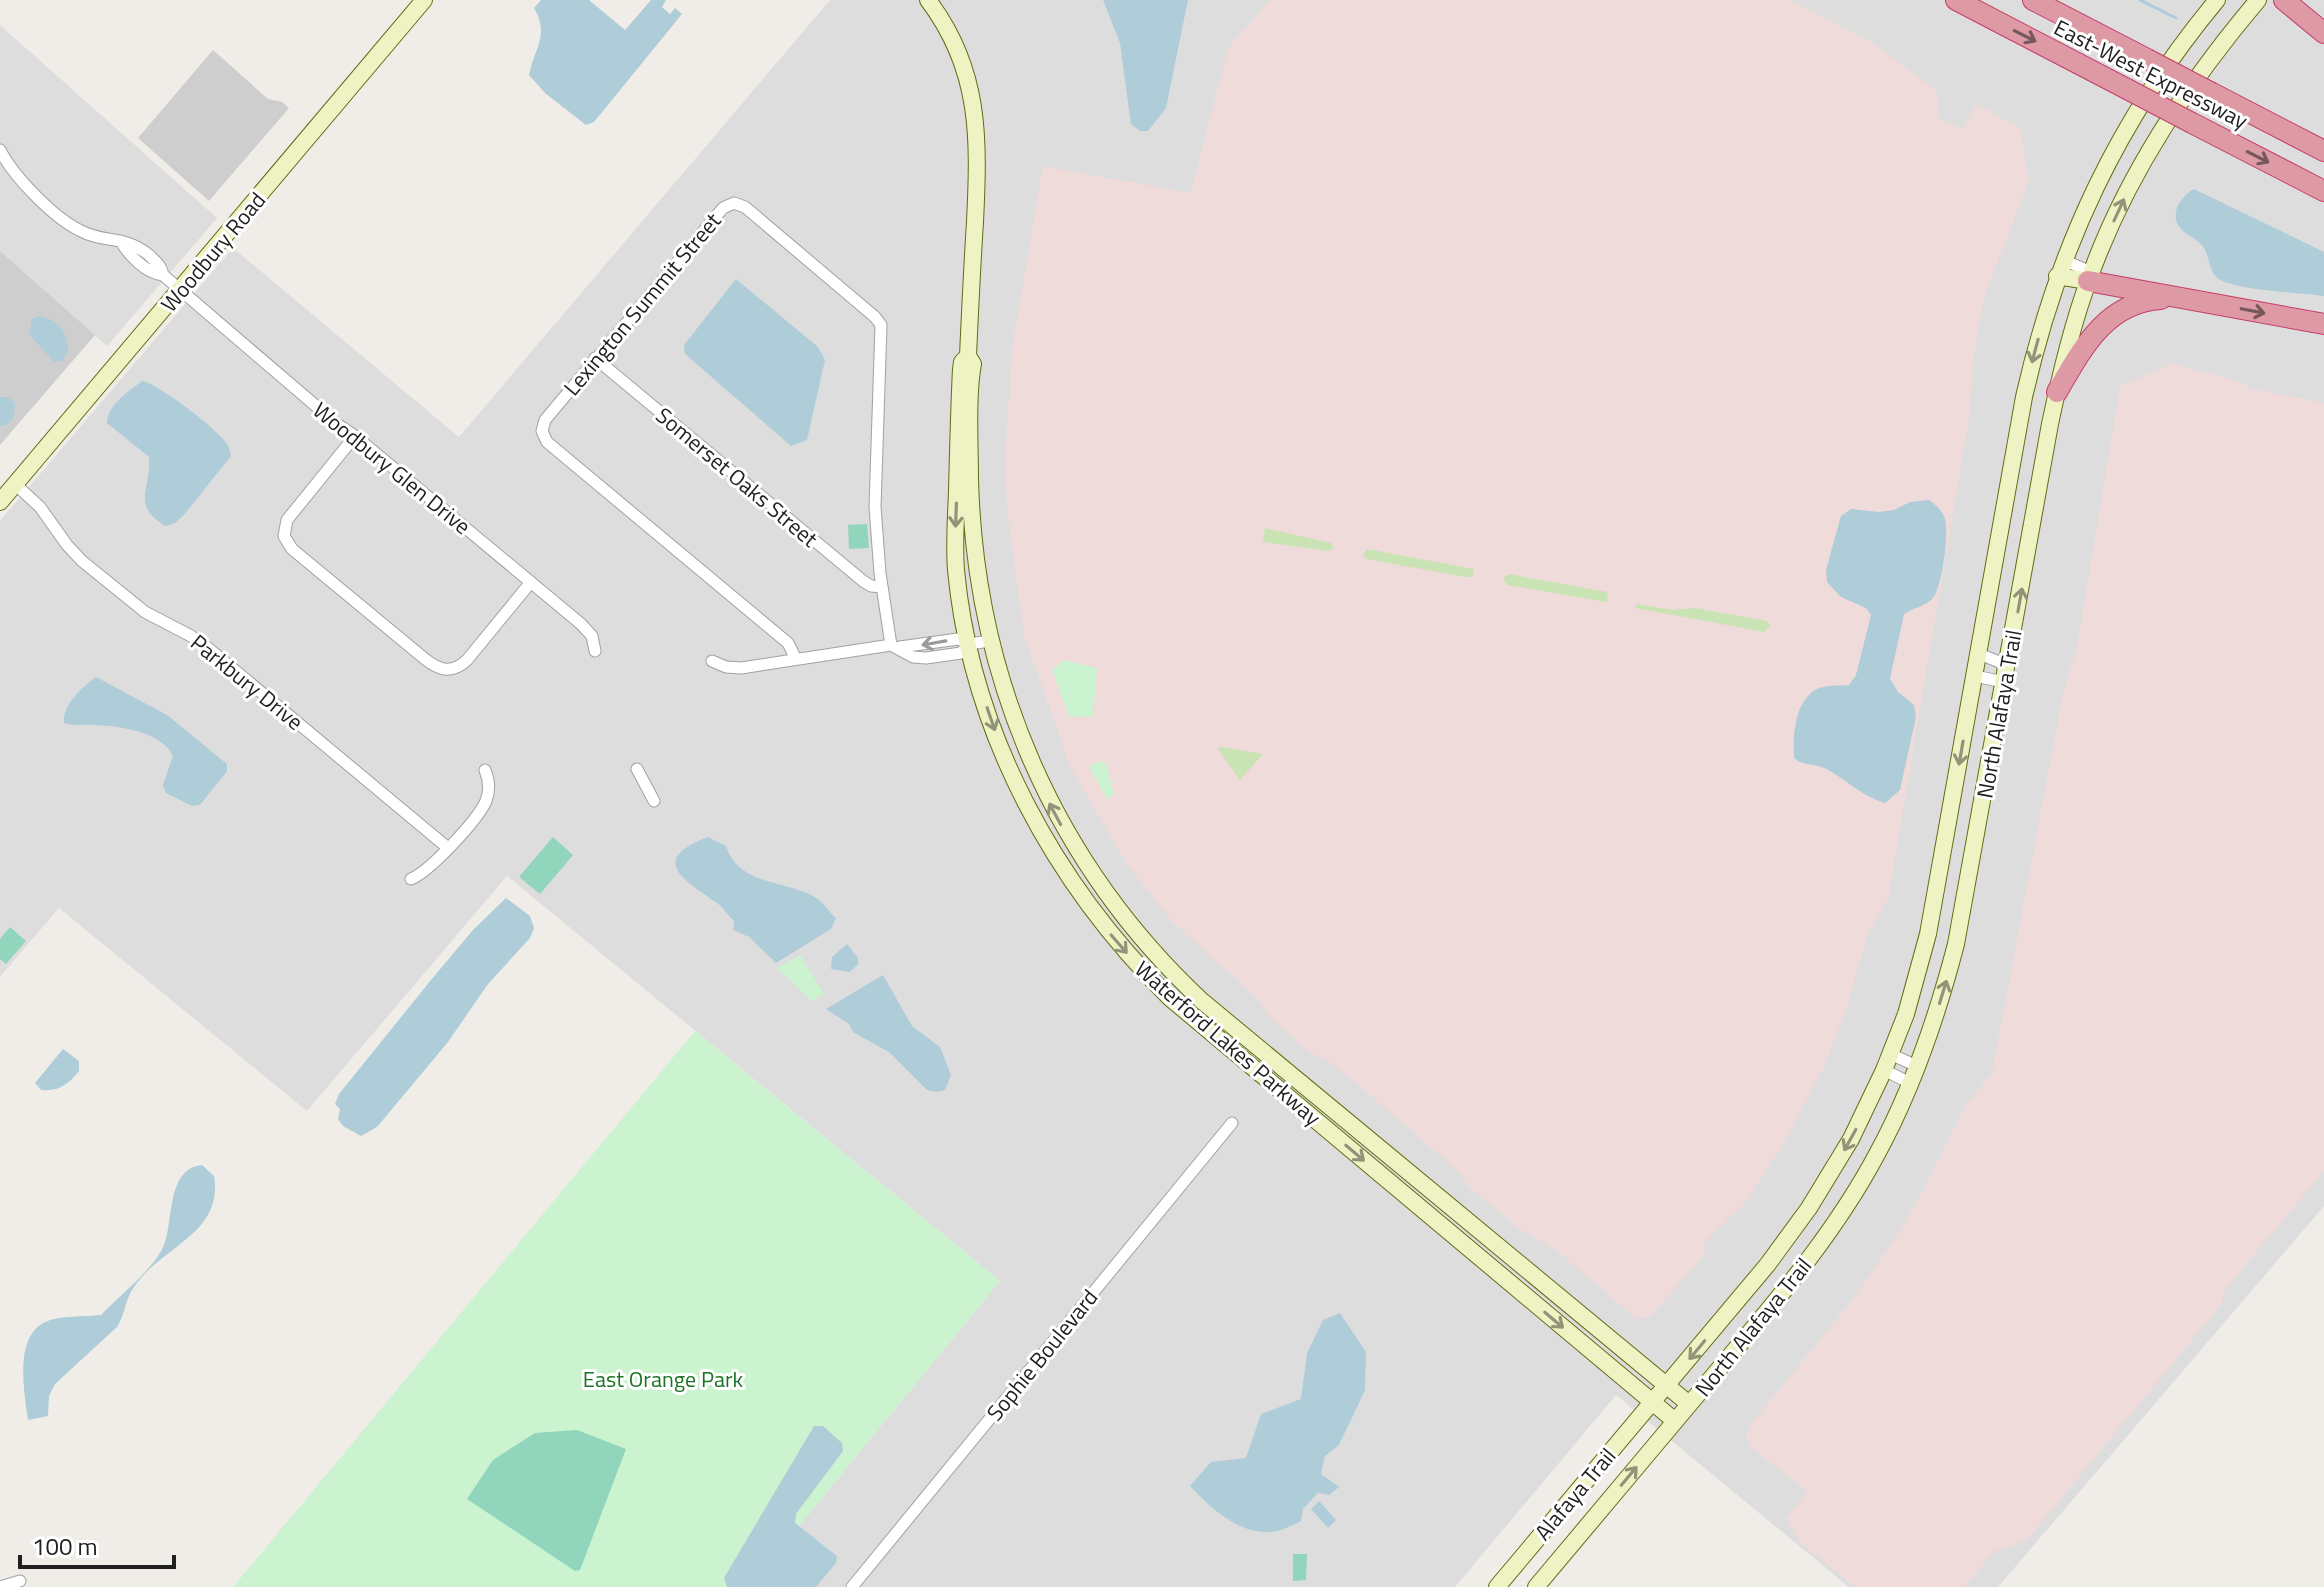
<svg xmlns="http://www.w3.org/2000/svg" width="2324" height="1587" font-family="'Titillium Web',sans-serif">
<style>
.residential{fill:#dedddd}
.commercial{fill:#eedbda}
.religious{fill:#cecece}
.grass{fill:#cae3b4}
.park{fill:#cbf3cf}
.pitch{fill:#90d5bc}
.water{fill:#aecdd8}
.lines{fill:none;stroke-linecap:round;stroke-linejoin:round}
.stream{stroke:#aecdd8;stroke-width:3}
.street-casing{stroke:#a1a1a1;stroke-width:13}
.secondary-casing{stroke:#606c13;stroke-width:18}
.highway-casing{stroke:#c63c69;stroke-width:22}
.street{stroke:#fff;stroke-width:11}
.secondary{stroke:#eff2c3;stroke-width:16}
.highway{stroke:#dd9aa5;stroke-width:20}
.highway-bridge-casing{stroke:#c63c69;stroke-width:22;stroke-linecap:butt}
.highway-bridge{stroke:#dd9aa5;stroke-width:20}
.oneway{stroke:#75575c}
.oneway2{stroke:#92947a}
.oneway3{stroke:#9b9b9b}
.labels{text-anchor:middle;stroke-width:6;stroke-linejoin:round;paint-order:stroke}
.street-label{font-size:22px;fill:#202020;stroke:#fff}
.park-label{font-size:22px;fill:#1a7323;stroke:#fff}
</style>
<rect width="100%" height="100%" fill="#f0ede8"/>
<path class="residential" d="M830,0H2324V1206L1998,1587H1849L1616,1395L1455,1587H749L1000,1281L507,876L307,1111L59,908L0,977V521L233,248L459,437Z
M0,25L217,218L107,346L0,251Z"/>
<path class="commercial" d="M1270,0H1789L1873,43L1936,90L1939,118L1962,129L1976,104L2020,128L2029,181L1984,297L1973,361L1970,413L1888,899L1868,934L1849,1000L1824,1067L1788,1136L1746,1202L1704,1243L1705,1254L1649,1318L1637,1319L1557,1251L1517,1227L1470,1188L1458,1171L1335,1065L1308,1051L1270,1017L1257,998L1172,921L1125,861L1070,767L1024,635L1007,509L1005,459L1012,349L1043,166L1191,193L1228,48Z
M2173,363L2242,383L2252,389L2324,403V1171L2226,1289L2221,1305L2026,1541L1996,1550L1964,1587H1855L1803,1545L1786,1519L1807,1492L1750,1446L1746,1438L1748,1428L1852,1300L1895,1239L1923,1191L1967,1103L1992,1073L2063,693L2076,651L2120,386Z"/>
<path class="religious" d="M213,50L268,99L282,102L289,108L209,201L138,138Z
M0,251L95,335L0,445Z"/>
<path class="grass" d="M1265,528L1331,543L1334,548L1329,551L1263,542Z
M1367,549L1474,569L1473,577H1466L1366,559L1363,555Z
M1508,574L1607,592L1608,599L1606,602L1507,585L1503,578Z
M1636,604L1673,610L1695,608L1767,621L1770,626L1765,632L1635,608Z
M1223,747L1263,754L1240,780L1217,748Z"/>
<path class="park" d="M1064,660L1097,668L1093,716L1069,717L1052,670Z
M1102,761L1106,763L1114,795L1107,799L1090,768L1091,765Z
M800,955L824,994L812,1001L777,968Z
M695,1031L1000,1281L749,1587H233Z"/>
<path class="pitch" d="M867,524L869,548L849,549L848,525Z
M553,837L573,855L540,894L519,877Z
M10,927L26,941L6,964L0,959V939Z
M577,1430L626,1449L580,1570L575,1571L467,1499L493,1460L535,1433Z
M1293,1554H1307L1306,1580L1293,1581Z"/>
<path class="water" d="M541,0H589L625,30L651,0H666L662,7L670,14L675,8L682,14L594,122L586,125L545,93L529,75C534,49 550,35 534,8Z
M1103,0H1188L1166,108L1148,131H1140L1131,124L1120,43Z
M2194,189L2324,252V296C2297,292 2243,291 2220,280C2209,274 2210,258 2204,248C2198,238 2188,237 2181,229C2168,214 2181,196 2194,189Z
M736,279L818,347L825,360L807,440L791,446L685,354L684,345Z
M39,316C58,318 68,334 68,352L62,361L54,362L29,334L32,319Z
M142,381C157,383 219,430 227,444C229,447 230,452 231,456L184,515L175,523L165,526C130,504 152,488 149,457L107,423C108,404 129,391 142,381Z
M0,397H8L15,403C15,414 13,426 0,426Z
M1929,500C1936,505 1943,511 1945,519C1949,533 1942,590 1932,599C1925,606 1913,608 1904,614L1890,679L1898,692L1914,705L1916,717L1900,790L1885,803C1859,795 1847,779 1824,768C1813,763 1802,766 1794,758C1793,737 1794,707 1812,692C1822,684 1838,686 1849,685L1856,675L1871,615L1866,608L1841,597L1827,582L1826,570L1841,516L1851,509L1879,512L1894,510L1910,502Z
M96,677L167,715L227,764V771L200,805L192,806L166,793L163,785L173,756C162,732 120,726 97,725C85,724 76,727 64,723C62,705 82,687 96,677Z
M708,837L726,846C739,887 787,879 818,899C824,904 830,913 836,918L831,929L776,963L749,937L733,930L734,921C727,915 724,908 717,903C683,879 648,860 708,837Z
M506,898L530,916L534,928L530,938L488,984L448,1042L377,1127L361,1136L343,1126L338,1119L340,1109L335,1104L339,1094L431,980L473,930Z
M847,944L858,958V964L850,972L831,969L832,957Z
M883,975L912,1026L940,1047L951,1075L945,1090L937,1092L927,1090L889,1052L853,1032L849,1024L826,1009Z
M63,1049L79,1061V1071C69,1084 58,1092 41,1090L35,1083Z
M202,1165L214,1176C224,1234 160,1247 134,1287C125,1299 125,1315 117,1327L55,1384L49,1396L48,1416L28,1420C24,1391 14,1337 45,1322C60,1315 84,1317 101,1315C119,1296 155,1268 164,1245C174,1221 166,1169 202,1165Z
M1340,1313L1366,1352L1365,1390L1339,1445L1325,1456L1321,1474L1339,1487L1329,1495L1318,1493L1303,1509L1301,1521C1293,1525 1285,1529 1277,1531C1243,1538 1211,1509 1190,1486L1211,1462L1246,1458L1261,1414L1301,1399L1307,1353L1323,1320Z
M814,1426H823L842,1443L843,1451L796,1514L795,1523L837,1556L836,1563L816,1587H727L724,1578Z
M1319,1501L1336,1520L1328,1528L1311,1509Z"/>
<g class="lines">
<path class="stream" d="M2140,0L2176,18"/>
<g class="street-casing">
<path id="street" d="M0,150C13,176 53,217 79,230C104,244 123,234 149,255C156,262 161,265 163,275
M121,241C128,255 146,273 163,275L337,424L355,436L581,624L592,636L595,651
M2063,260L2091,272
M595,358L863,581L871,586L882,587
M355,436L287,520L284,536L292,549L425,659C440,671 452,674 467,660L531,582
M15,484L40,507L67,545L82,561L145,612L191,636L208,648L448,848
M900,647L958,639L969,644
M1979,654L2007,665
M796,659L788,643L547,442L542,431L545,420L723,208L734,203L745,207L875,317L881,325L875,507L880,573L891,645
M712,661L726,667L741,668L891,645L913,657L926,658L961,653L969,644L990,641
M1975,676L2004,682
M637,769L654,801
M411,879C430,871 477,821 486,801C490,791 489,780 485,770
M1890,1054L1917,1066
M1884,1070L1910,1083
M0,1587L20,1581
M852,1587L1232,1123"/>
</g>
<g class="secondary-casing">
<path id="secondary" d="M928,0C981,70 979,139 975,222C972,267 970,312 968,356L973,364C967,394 970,447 970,479C975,679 1055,864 1202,1001L1689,1404
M2057,276L2088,281
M968,356L962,362L961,369C959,409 958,450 957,491C956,517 954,544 956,570C971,732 1055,885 1170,998L1675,1421
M0,502L424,0
M1497,1587L1768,1264L1809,1208L1851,1139L1884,1070L1906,1014L1928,934L2024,397C2058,247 2118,119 2217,0
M1536,1587C1597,1514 1658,1442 1719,1369C1777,1300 1835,1233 1877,1154C1913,1088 1937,1017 1956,944L2050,424C2060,376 2071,328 2088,282C2124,178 2187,84 2258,0"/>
</g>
<g class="highway-casing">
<path id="highway" d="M1956,0L2127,89
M2033,0L2147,59
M2284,0L2324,33
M2212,93L2324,151
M2192,123L2324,191
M2088,281L2324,324
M2057,392C2082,349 2106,302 2161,299"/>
</g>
<use href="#street" class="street"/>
<use href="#secondary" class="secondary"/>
<use href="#highway" class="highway"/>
<g class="highway-bridge-casing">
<path id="highway-bridge" d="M2147,59L2212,93
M2127,89L2192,123"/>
</g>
<use href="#highway-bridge" class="highway-bridge"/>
</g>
<defs><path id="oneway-shaft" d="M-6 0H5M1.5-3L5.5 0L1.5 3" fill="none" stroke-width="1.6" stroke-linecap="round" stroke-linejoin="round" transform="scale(2)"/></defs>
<g class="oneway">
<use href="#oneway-shaft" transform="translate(2025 36) rotate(27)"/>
<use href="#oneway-shaft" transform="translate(2258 157) rotate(27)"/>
<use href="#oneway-shaft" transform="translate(2253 311) rotate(11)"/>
</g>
<g class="oneway2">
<use href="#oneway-shaft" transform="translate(2119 210) rotate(-65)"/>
<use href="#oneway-shaft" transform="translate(2035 351) rotate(105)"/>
<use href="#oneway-shaft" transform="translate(956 515) rotate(92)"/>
<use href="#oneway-shaft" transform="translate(2020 600) rotate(-80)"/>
<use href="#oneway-shaft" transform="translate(991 719) rotate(71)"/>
<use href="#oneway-shaft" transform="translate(1961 753) rotate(100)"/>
<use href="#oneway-shaft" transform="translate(1055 814) rotate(-118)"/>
<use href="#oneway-shaft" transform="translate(1119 944) rotate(49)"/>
<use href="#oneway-shaft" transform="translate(1943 992) rotate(-73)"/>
<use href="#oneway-shaft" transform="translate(1850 1140) rotate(119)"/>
<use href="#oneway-shaft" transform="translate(1355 1153) rotate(40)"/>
<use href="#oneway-shaft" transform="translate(1554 1320) rotate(40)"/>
<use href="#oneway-shaft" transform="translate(1697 1350) rotate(130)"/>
<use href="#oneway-shaft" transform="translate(1629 1476) rotate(-50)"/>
</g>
<use class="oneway3" href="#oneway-shaft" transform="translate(934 643) rotate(170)"/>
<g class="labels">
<g class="street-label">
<text transform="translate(2151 74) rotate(27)" y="8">East-West Expressway</text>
<text transform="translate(213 252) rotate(-50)" y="8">Woodbury Road</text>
<text transform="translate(642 304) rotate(-50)" y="8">Lexington Summit Street</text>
<text transform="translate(392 468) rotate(39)" y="8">Woodbury Glen Drive</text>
<text transform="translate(737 477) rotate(40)" y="8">Somerset Oaks Street</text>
<text transform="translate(247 682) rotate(39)" y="8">Parkbury Drive</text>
<text transform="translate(1999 714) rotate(-80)" y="8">North Alafaya Trail</text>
<text transform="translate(1228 1043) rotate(41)" y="8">Waterford Lakes Parkway</text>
<text transform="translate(1753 1327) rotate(-51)" y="8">North Alafaya Trail</text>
<text transform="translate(1042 1355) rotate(-51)" y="8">Sophie Boulevard</text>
<text transform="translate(1575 1494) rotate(-50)" y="8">Alafaya Trail</text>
</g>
<g class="park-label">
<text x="663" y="1387">East Orange Park</text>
</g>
</g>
<path d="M20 1555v12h154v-12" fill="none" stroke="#202020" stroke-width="4"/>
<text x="32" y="1555" font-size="24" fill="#202020" stroke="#ffffff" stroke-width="6" paint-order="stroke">100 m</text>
</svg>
